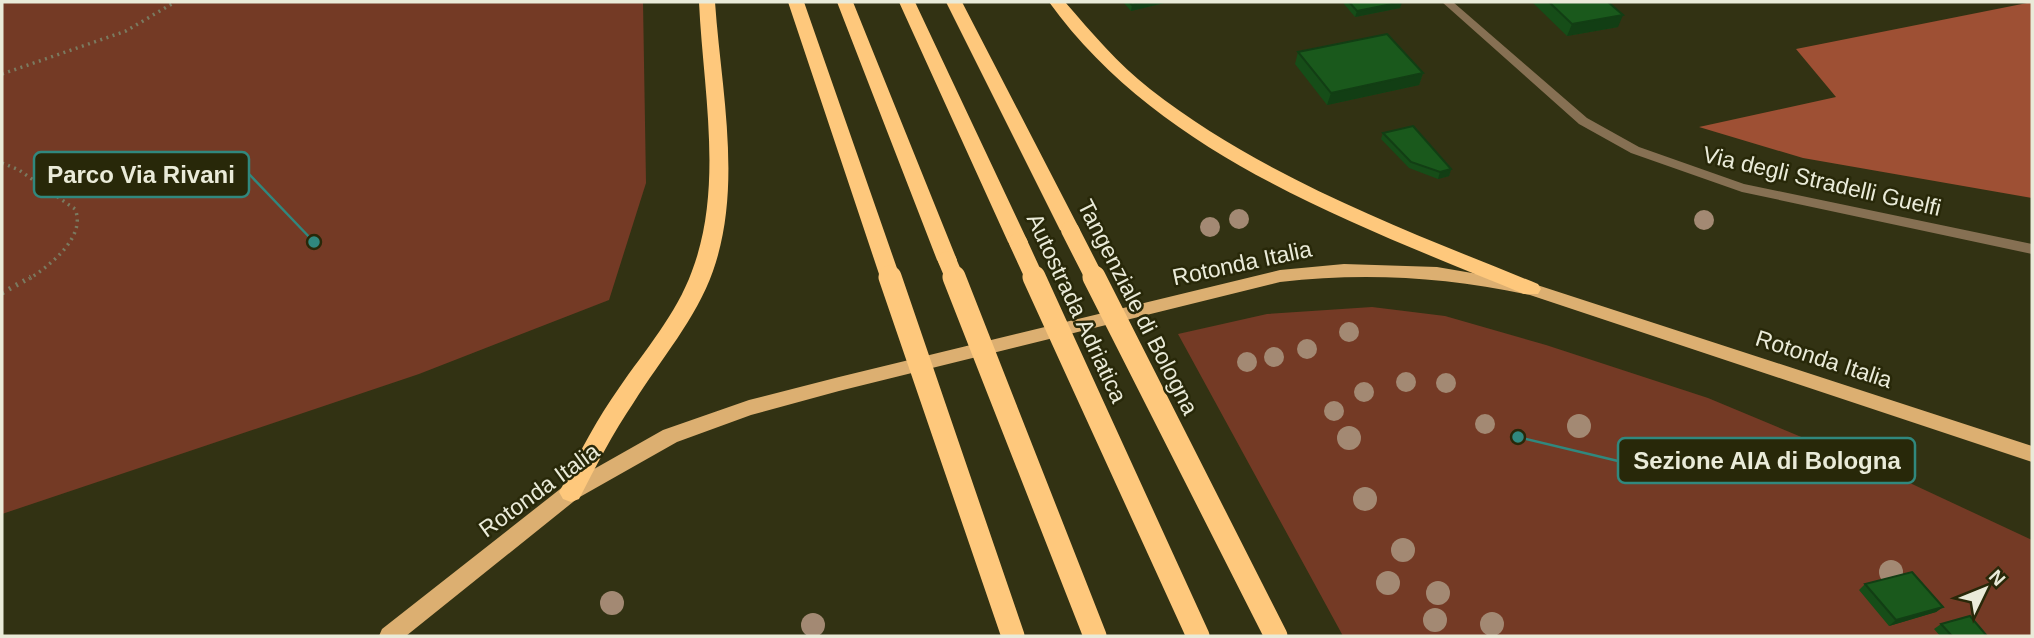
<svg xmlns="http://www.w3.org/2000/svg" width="2034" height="638" font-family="Helvetica,sans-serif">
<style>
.green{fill:#743a25}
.forest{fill:#9e5034}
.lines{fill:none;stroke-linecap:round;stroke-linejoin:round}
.path-far1{stroke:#7a7a60;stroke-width:3.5;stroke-dasharray:2 4.5;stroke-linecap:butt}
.path{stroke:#7a7a60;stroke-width:5;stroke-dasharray:2 6;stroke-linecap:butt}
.street{fill:#867053;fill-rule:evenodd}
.primary{fill:#dcaf71;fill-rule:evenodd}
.highway{fill:#fec87c;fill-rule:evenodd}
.highway-bridge-far1{stroke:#fec87c;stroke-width:18}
.highway-bridge{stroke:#fec87c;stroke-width:23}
.tree{fill:#a38973}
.wall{fill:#164d18}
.shaded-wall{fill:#123e14}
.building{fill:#1a591c;stroke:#123e14;stroke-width:2}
.labels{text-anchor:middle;stroke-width:5;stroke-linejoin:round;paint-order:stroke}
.street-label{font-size:23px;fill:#eaebd9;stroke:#282809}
.leader{fill:none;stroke:#30887e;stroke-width:2.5}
.callout-dot{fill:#30887e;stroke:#282809;stroke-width:2.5}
.callout{fill:#282809;stroke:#30887e;stroke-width:2.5}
.callout-label{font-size:24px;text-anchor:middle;font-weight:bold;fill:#eaebd9}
</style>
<rect width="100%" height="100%" fill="#323213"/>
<path class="green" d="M2,2H643L646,183L609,300L419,374L2,514Z
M1372,307L1445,316L1546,345L1708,398L1897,477L2032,540V636H1343L1178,334L1267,314Z"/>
<path class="forest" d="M2032,2V198L1803,158L1699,127L1836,97L1796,49Z"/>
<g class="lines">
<path class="path-far1" d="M2,74L126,31L175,2
M2,163L19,170L75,209C87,237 49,266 29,279"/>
<path class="path" d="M2,293L31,277"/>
<path class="street" d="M1442,2H1453L1587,118L1639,147L1744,184L2032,244V254L1742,192L1631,153L1579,124Z"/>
<path class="primary" d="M1344,264L1437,267L1531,283L2032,446V462L1530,295C1446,277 1365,272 1280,282L839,391L751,415L677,442L578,498L406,636H379L382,629L564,486L663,430L749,400L839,377L1280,270Z"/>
<path class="highway" d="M699,2H715C721,89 743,186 713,271C696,319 661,359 634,402C613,433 596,466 579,499L571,502L563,499L559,492L563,485C580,452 597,419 619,388C645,350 676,315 692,271C724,187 703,89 699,2Z
M788,2H804L899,274L896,279H882L879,274Z
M837,2H853L957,260L954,265H940L937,260Z
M899,2H915L1028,242L1025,247H1011L1008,242Z
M946,2H962L1080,230L1077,235L1070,237L1060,230Z
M1049,2H1065C1092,33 1118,64 1150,89C1264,178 1405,230 1538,284L1541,289L1538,294H1524C1355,224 1160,156 1049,2Z"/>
<path class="highway-bridge-far1" d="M1070,230L1095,279
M1018,242L1035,279
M947,260L955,279
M889,274L891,279"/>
<path class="highway-bridge" d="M890,277L1013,636
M954,277L1095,636
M1034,277L1198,636
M1094,277L1276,636"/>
</g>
<g class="tree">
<circle cx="1239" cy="219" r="10"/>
<circle cx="1704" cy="220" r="10"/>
<circle cx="1210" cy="227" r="10"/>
<circle cx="1349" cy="332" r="10"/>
<circle cx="1307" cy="349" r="10"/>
<circle cx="1274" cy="357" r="10"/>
<circle cx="1247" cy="362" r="10"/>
<circle cx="1406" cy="382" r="10"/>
<circle cx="1446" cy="383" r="10"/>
<circle cx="1364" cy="392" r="10"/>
<circle cx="1334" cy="411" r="10"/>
<circle cx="1485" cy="424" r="10"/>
<circle cx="1579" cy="426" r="12"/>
<circle cx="1349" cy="438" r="12"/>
<circle cx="1365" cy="499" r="12"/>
<circle cx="1403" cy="550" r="12"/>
<circle cx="1891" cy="572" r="12"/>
<circle cx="1388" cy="583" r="12"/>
<circle cx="1438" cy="593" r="12"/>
<circle cx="612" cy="603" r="12"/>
<circle cx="1435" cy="620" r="12"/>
<circle cx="1492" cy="624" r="12"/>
<circle cx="813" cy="625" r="12"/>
</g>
<path class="wall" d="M1123,2H1168L1131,11Z
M1344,2H1402L1400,8L1355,17L1344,4Z
M1532,2H1608L1618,27L1567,36Z
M1298,52L1423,73L1419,85L1327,105L1295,64Z
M1383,133L1451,169L1449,176L1438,179L1409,168L1381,139Z
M1865,584L1943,607L1936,612L1889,626L1859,590Z
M1941,624L1987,636H1940L1934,629Z"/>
<path class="shaded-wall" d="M1143,2H1168L1131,11L1132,5Z
M1402,2L1400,8L1355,17L1357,11Z
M1623,15L1618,27L1567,36L1572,24Z
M1423,73L1419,85L1327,105L1331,93Z
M1451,169L1449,176L1438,179L1440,172Z
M1943,607L1936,612L1889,626L1896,620Z"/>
<path class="building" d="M1129,2H1143L1132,5Z
M1349,2H1402L1357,11Z
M1549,2H1608L1623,15L1572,24Z
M1387,34L1423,73L1331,93L1298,52Z
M1413,126L1451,169L1440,172L1411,162L1383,133Z
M1912,572L1943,607L1896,620L1865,584Z
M1970,616L1987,636H1952L1941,624Z"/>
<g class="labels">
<g class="street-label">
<text transform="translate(1822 181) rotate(13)" y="8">Via degli Stradelli Guelfi</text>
<text transform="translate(1242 263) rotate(-12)" y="8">Rotonda Italia</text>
<text transform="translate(1138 307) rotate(63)" y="8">Tangenziale di Bologna</text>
<text transform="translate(1077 308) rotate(65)" y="8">Autostrada Adriatica</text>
<text transform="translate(1824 359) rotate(18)" y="8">Rotonda Italia</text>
<text transform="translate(539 490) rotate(-36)" y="8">Rotonda Italia</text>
</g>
</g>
<path class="leader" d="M314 242L249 174M1518 437L1618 461"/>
<g class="callout-dot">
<circle cx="314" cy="242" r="7"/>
<circle cx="1518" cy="437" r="7"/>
</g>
<g class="callout">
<rect x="34" y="152" width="215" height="45" rx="7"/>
<rect x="1618" y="438" width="297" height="45" rx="7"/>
</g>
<g class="callout-label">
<text x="141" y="183">Parco Via Rivani</text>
<text x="1767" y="469">Sezione AIA di Bologna</text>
</g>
<rect width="2034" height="638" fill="none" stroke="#eaebd9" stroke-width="7"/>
<g transform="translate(1985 589) rotate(47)" stroke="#282809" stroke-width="5" paint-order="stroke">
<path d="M0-5L12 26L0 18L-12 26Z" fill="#eaebd9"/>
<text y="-10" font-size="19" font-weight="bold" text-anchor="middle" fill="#eaebd9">N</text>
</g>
</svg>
